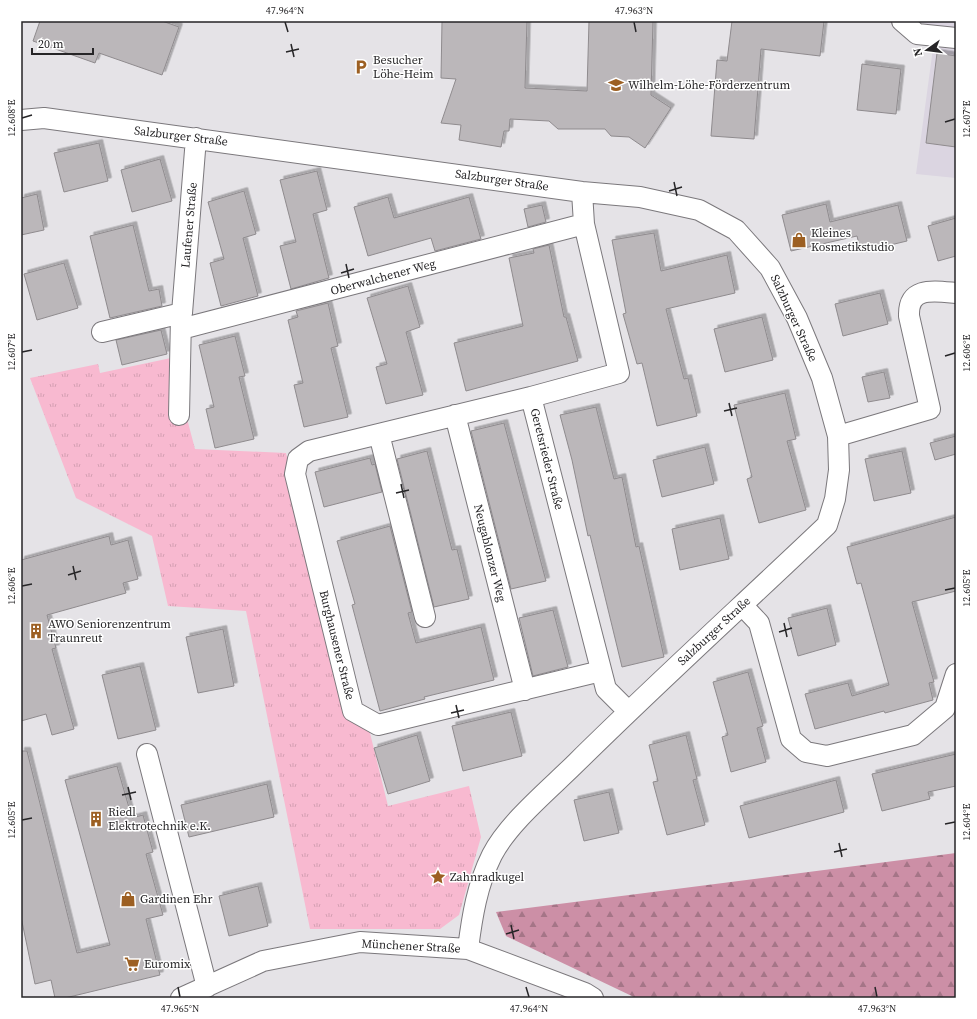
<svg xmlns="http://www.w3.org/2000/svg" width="977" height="1019" font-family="'Source Serif 4',serif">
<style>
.built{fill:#dbd5e1}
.grass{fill:url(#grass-tufts)}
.forest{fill:url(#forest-firs)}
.building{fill:#bbb7ba;stroke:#8f8b8e;filter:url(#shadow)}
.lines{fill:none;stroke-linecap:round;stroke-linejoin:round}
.minor-casing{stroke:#7b787c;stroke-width:22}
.minor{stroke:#fff;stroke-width:20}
.ticks{fill:none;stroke:#262527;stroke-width:1.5}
.labels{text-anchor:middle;stroke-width:3;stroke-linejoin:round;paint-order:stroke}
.poi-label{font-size:12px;fill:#262527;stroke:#fff;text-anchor:start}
.street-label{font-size:12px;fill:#262527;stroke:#fff}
.neatline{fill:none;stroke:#262527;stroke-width:1.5}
.ticks-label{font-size:10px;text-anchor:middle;fill:#262527}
</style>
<defs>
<pattern id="grass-tufts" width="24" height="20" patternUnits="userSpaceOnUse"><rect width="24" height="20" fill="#f8b9d0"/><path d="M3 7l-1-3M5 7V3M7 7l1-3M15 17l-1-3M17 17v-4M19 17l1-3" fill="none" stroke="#d49fb3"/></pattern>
<pattern id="forest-firs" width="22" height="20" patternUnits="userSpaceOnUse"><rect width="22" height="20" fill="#cc8fa6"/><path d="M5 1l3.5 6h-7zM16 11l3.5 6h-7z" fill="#a57587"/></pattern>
<filter id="shadow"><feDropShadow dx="3.5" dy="-3.5" stdDeviation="0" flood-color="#0004"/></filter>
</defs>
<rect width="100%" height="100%" fill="#e5e3e7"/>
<path class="built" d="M912,21H956V178L916,174L936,26Z"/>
<path class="grass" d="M171,358L195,449L286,453L349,712L369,729L388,806L469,786L481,837L459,915L440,929H310L246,611L168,606L152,536L76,498L30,378L98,364L100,373Z"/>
<path class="forest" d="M956,853V998H636L506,936L496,912Z"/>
<path class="building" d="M40,21H162L179,27L162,75L99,53L95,63L33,41Z
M442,21H527L525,88L587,91L589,21H653L651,95L671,108L645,148L629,137L611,136L605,129H558L549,121L510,119L509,131H504L501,147L459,140L461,125L441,123L456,79L441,78Z
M732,21H824L820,56L761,49L754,139L711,136L717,60L727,61Z
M937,53L956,56V147L926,143Z
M862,64L901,69L896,114L857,110Z
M99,143L108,181L64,192L54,153Z
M160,159L172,201L132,212L121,170Z
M317,171L327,210L313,214L329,278L291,289L280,246L296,242L280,180Z
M244,191L256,234L243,238L258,296L221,306L210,263L224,259L208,202Z
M37,194L44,230L21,235V198Z
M388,197L394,218L469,197L481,239L435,251L431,238L368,256L354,207Z
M826,204L830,222L898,205L907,241L861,252L857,236L791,251L782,215Z
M542,205L546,222L528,227L524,209Z
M956,218V256L938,261L928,226Z
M133,225L149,291L159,289L162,306L110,318L90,236Z
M654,233L661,271L727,255L735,293L666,309L684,379L688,378L697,416L657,426L642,363L637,364L623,314L626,313L612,240Z
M549,245L564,317H566L578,361L466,391L454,343L523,326L509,258L534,253L533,249Z
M64,263L78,308L37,320L24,274Z
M408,286L420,327L406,332L423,395L386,404L376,367L387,364L367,298Z
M880,293L888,324L843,336L835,304Z
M328,303L338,346L331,348L348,417L304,427L294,385L303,383L288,320L298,317L296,311Z
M762,317L773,360L725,372L714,329Z
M161,330L167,354L122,365L116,340Z
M235,336L245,376L239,377L254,439L215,448L206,409L214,407L199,345Z
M884,372L890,398L868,402L862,377Z
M785,393L796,439L787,441L806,510L759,523L747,479L752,477L734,405Z
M596,407L614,479L622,477L636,547L639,546L664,657L622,667L590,535L588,536L572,460L560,415Z
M504,423L546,581L511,589L471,431Z
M956,436V454L935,460L930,443Z
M705,447L714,484L662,497L653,460Z
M427,451L452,550L457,549L469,599L434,607L397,459Z
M902,451L911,493L874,501L865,459Z
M370,458L372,465L375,464L382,492L324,507L315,472Z
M956,517V591L912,602L934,682L929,683L933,700L885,713L884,711L815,729L805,694L848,683L852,696L889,685L861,583L857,584L847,547Z
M720,518L729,559L680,570L672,529Z
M390,526L412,612L408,613L416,643L481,627L494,680L424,697L425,699L380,711L352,605L355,604L337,541Z
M109,536L111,545L128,540L138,579L123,583L126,593L47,615L56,648L52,649L74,729L52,735L46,714L21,721V560Z
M827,608L836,645L798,656L788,618Z
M553,610L568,667L533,676L519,618Z
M223,629L234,686L198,693L186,637Z
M140,666L156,730L118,739L102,675Z
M748,672L763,726L757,728L766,762L731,772L722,737L728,735L713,682Z
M511,712L522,756L463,771L452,726Z
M417,735L430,781L388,794L374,748Z
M686,735L697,779L693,780L705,825L667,835L653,782L658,781L649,745Z
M21,751H27L77,953L110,945L65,780L117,766L132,818L143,815L153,852L146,854L163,915L146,919L160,975L65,998H55L51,980L35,984L21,917Z
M956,754V786L928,792L930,799L882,811L872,774Z
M836,780L844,812L749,838L740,806Z
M267,784L274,817L189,837L181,805Z
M609,792L619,833L584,841L574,800Z
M258,886L268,926L229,936L219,896Z"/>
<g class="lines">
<g class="minor-casing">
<path id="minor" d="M902,21L917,34L956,38
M21,120L44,118L582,192L640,197L699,210L736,230L770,268L797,318L822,378L838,436L839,470L835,499L827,525C744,604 659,681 577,762C550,789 509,822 492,855C477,885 472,917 468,949
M582,192L584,224L619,373L531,397L606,689L628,711
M181,329L584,224
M102,332L182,313L196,138
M531,397L309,451L298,459L295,474L353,711L378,725L601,671
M179,415L181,317
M455,415L525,690
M379,434L425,617
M838,436L930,409L909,316C908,286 934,291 956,293
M742,605L759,623L791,739L806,752L827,756L913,735L945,708L956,674
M147,754L207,987
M181,998L263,961L360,942L468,949L585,993L593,998"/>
</g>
<use href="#minor" class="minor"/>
</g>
<path class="ticks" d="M285,22L288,32M634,22L636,32M291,44L294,57M286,52L299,49M22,118L32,115M945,122L955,119M674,182L677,196M669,191L682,187M346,264L349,278M341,273L354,269M22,352L32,350M945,356L955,353M729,403L732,416M724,411L737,408M401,484L404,498M396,493L409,490M73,566L76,580M68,575L81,571M22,586L32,584M945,590L955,588M784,623L787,637M779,632L792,628M456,705L459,718M451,713L464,710M128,787L131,800M122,795L136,792M22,820L32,818M945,824L955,822M839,843L842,857M834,852L847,849M511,925L514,939M506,934L519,930M178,987L180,997M526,987L529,997M875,987L877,997"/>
<defs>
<g id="parking-bare" transform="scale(1.2)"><path d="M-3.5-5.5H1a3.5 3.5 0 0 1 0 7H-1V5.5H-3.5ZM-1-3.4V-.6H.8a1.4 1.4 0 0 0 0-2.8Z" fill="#9c5f22" stroke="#fff" stroke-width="2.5" paint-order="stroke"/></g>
<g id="school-bare" transform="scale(1.2)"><path d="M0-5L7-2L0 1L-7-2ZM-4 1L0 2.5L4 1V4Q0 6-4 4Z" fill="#9c5f22" stroke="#fff" stroke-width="2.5" paint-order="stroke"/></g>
<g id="shop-bare" transform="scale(1.2)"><path d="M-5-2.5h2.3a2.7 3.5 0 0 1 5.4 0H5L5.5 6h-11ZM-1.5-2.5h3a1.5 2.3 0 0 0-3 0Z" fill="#9c5f22" stroke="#fff" stroke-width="2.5" paint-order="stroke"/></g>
<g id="building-bare" transform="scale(1.2)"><path d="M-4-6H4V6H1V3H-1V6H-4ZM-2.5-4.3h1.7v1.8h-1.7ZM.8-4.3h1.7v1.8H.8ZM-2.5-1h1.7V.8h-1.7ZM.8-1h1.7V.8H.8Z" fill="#9c5f22" stroke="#fff" stroke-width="2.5" paint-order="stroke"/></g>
<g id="sight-bare" transform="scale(1.2)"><path d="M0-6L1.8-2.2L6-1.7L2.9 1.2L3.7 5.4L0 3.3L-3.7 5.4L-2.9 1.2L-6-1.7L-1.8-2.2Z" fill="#9c5f22" stroke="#fff" stroke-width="2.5" paint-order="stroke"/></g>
<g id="supermarket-bare" transform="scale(1.2)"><path d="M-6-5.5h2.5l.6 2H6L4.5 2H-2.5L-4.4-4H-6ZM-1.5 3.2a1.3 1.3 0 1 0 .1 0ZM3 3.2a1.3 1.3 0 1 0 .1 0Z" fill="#9c5f22" stroke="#fff" stroke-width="2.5" paint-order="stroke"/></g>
</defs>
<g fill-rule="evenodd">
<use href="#parking-bare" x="361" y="67"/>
<use href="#school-bare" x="616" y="85"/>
<use href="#shop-bare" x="799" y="240"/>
<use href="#building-bare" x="36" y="631"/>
<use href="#building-bare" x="96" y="819"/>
<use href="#sight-bare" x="438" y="877"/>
<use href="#shop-bare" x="128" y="899"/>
<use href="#supermarket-bare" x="132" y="964"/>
</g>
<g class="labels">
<g class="poi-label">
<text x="373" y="64">Besucher<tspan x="373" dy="14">Löhe-Heim</tspan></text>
<text x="628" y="89">Wilhelm-Löhe-Förderzentrum</text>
<text x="811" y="237">Kleines<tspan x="811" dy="14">Kosmetikstudio</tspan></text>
<text x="48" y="628">AWO Seniorenzentrum<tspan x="48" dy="14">Traunreut</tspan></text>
<text x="108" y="816">Riedl<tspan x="108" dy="14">Elektrotechnik e.K.</tspan></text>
<text x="450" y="881">Zahnradkugel</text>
<text x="140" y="903">Gardinen Ehr</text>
<text x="144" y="968">Euromix</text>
</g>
<g class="street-label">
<text transform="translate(181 136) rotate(7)" y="4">Salzburger Straße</text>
<text transform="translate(502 180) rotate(8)" y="4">Salzburger Straße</text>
<text transform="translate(189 225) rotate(-85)" y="4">Laufener Straße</text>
<text transform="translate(383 277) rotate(-15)" y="4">Oberwalchener Weg</text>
<text transform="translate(794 318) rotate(65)" y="4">Salzburger Straße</text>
<text transform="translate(547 459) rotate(76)" y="4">Geretsrieder Straße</text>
<text transform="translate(490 553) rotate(76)" y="4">Neugablonzer Weg</text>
<text transform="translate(714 631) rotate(-43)" y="4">Salzburger Straße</text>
<text transform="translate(337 645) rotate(76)" y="4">Burghausener Straße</text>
<text transform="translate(411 946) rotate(3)" y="4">Münchener Straße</text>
</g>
</g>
<rect width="977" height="1019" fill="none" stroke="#ffffff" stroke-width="44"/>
<g transform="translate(927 50) rotate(256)" stroke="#ffffff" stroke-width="3" paint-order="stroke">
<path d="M0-3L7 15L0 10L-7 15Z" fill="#262527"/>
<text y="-6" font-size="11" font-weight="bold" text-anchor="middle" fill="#262527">N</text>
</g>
<path d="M32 48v6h61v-6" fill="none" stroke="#262527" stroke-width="2"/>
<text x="38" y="48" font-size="12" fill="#262527" stroke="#ffffff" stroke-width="3" paint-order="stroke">20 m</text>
<rect x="22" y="22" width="933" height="975" class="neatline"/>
<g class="ticks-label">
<text x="285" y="14">47.964°N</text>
<text x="634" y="14">47.963°N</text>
<text transform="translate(11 118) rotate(-90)" y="4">12.608°E</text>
<text transform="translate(966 119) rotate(-90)" y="4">12.607°E</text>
<text transform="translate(11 352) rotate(-90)" y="4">12.607°E</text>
<text transform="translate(966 353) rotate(-90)" y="4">12.606°E</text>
<text transform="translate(11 586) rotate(-90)" y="4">12.606°E</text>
<text transform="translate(966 588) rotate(-90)" y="4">12.605°E</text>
<text transform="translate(11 820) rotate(-90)" y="4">12.605°E</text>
<text transform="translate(966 822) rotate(-90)" y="4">12.604°E</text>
<text x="180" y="1012">47.965°N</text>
<text x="529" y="1012">47.964°N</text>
<text x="877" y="1012">47.963°N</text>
</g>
</svg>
